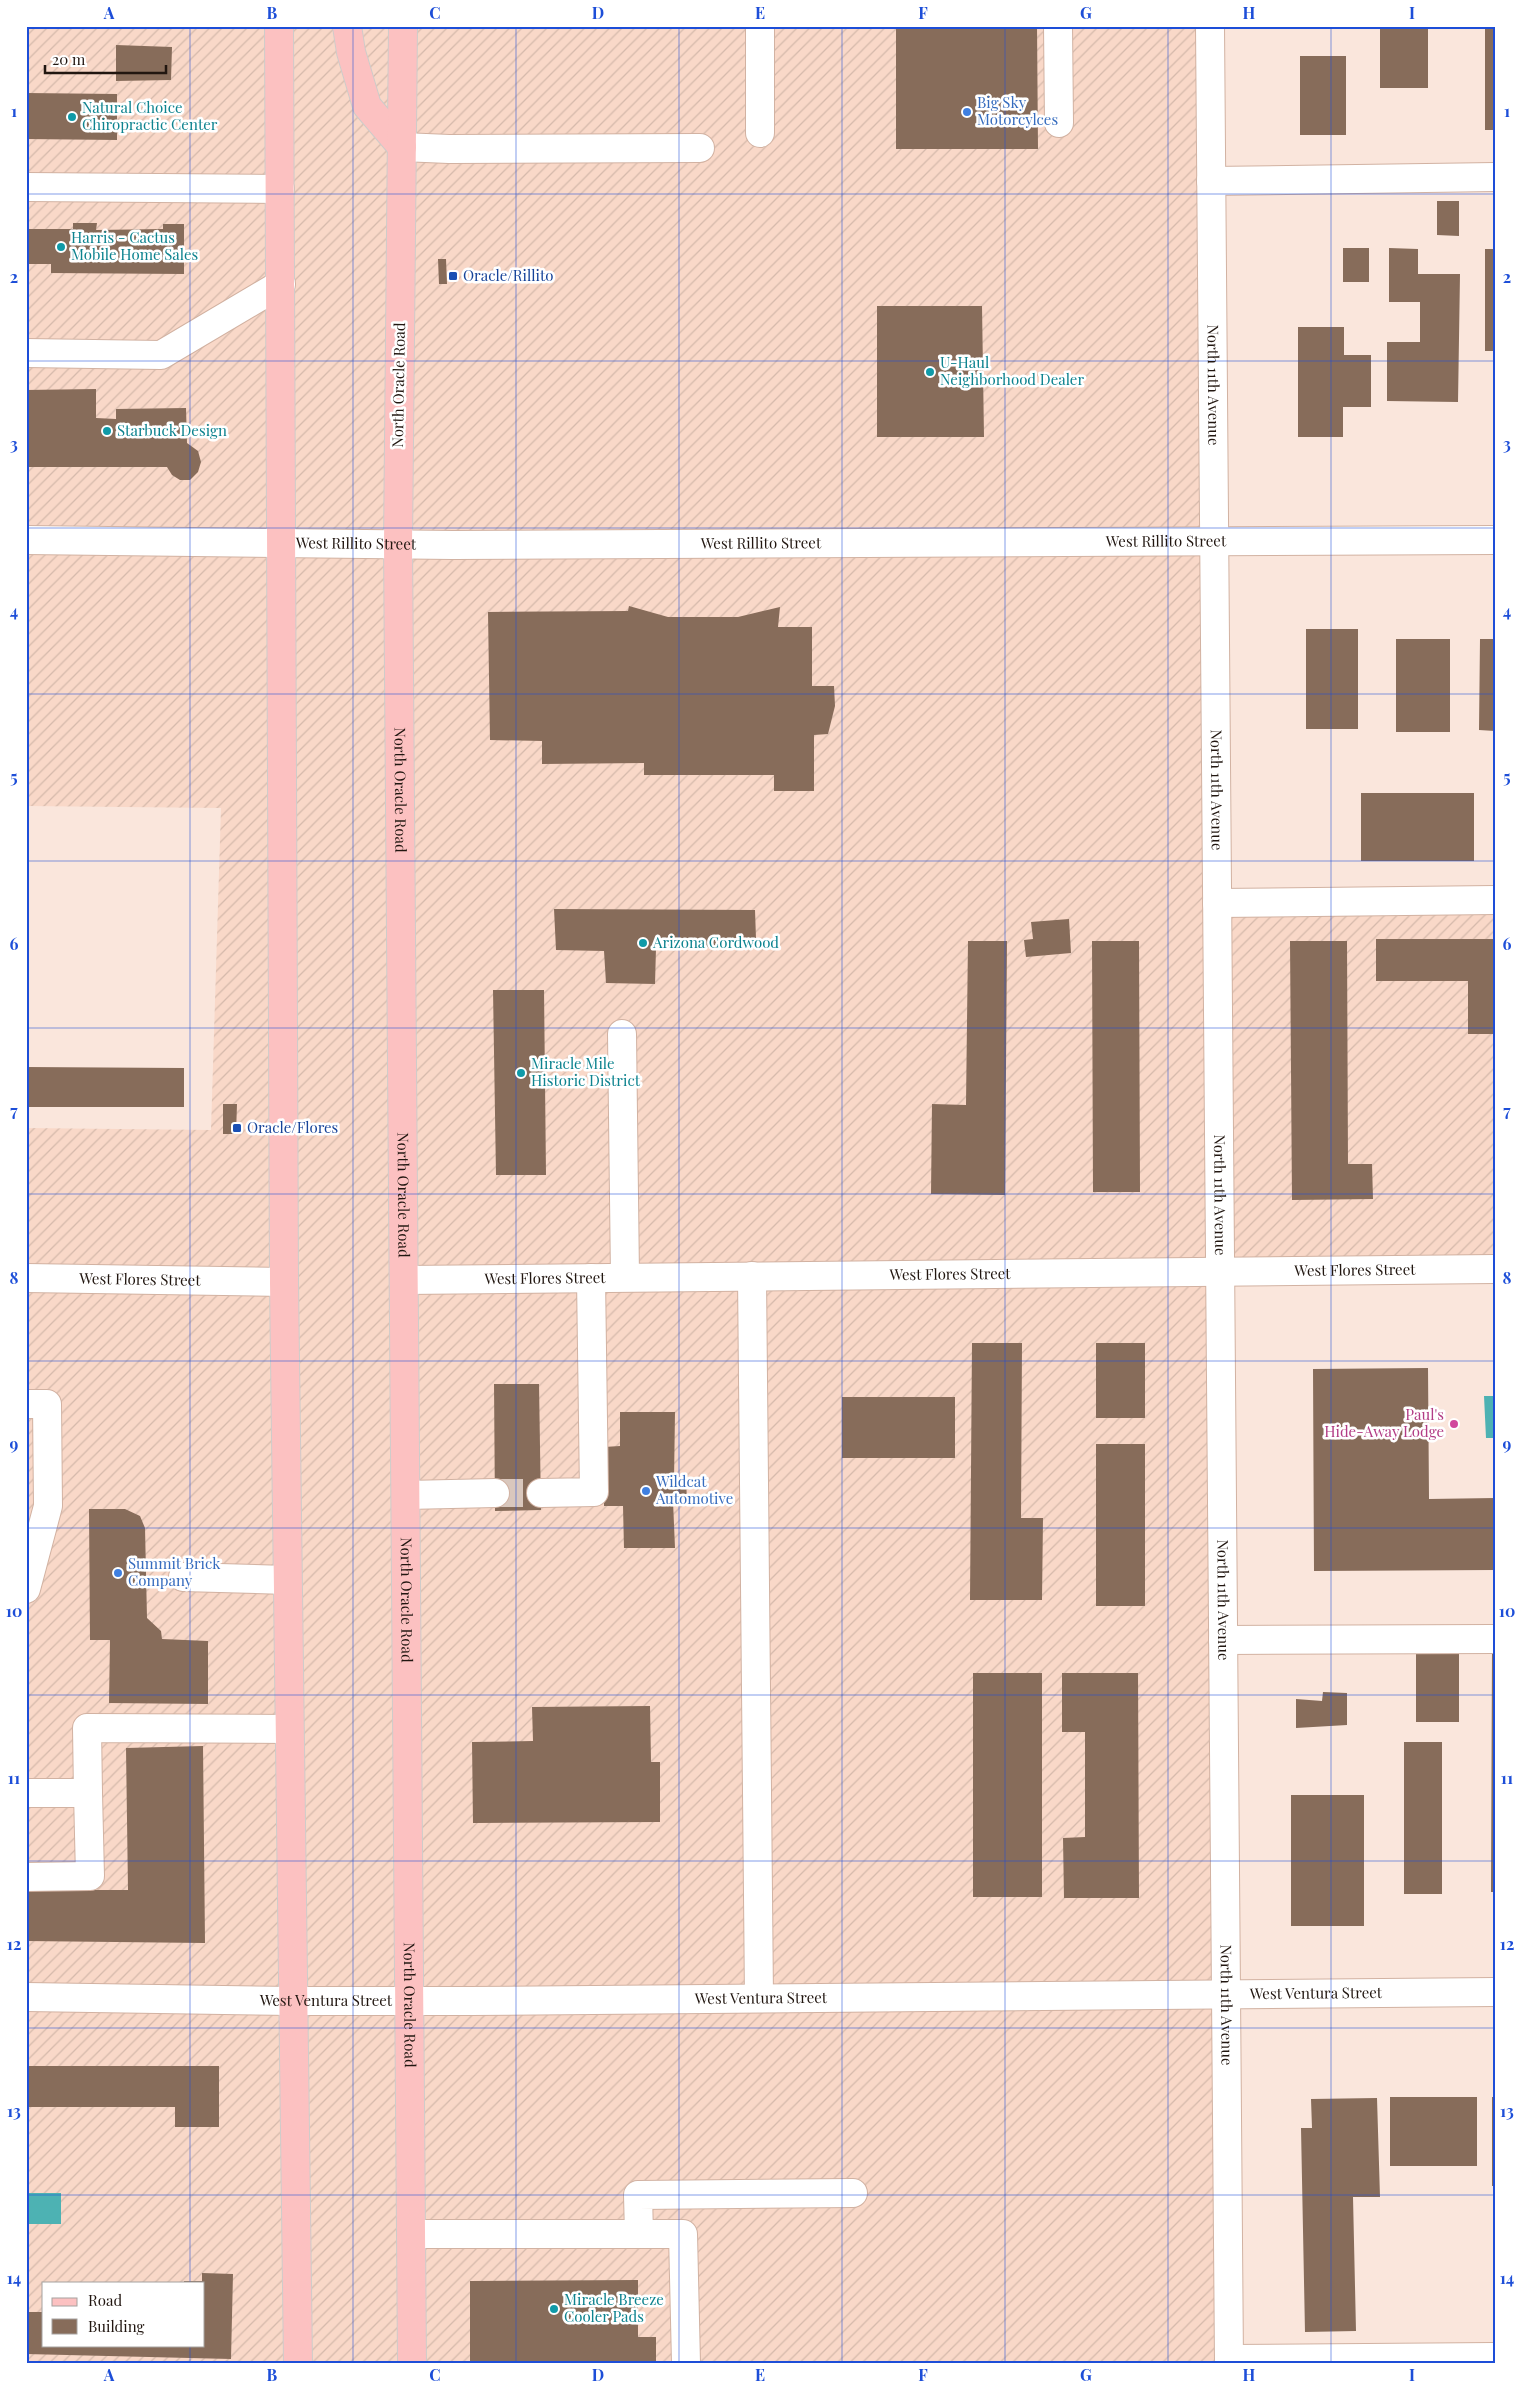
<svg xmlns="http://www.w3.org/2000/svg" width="1521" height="2389" font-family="'Playfair Display',serif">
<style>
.industrial{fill:url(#industrial-furrows);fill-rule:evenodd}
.water{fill:#4db2b3}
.building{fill:#876c5a}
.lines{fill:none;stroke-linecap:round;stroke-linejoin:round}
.minor-tunnel{stroke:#d9c7bd;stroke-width:28;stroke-dasharray:28 14;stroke-linecap:butt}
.minor-casing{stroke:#d2b2a2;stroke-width:30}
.major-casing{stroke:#ceccca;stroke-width:30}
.minor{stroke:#fff;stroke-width:28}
.major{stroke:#fcc1c1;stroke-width:28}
.grid{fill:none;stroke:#1d4ed8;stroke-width:1;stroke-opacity:0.55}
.shop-dot{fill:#3f7fe0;stroke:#fff;stroke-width:2}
.culture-dot{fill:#0f9aa8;stroke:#fff;stroke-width:2}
.transit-dot{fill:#1a4fb4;stroke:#fff;stroke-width:2}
.hotel-dot{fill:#d1479c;stroke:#fff;stroke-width:2}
.labels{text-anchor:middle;stroke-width:5;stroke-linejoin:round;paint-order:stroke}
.shop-label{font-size:15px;fill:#366cbe;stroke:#fff;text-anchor:start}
.culture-label{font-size:15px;fill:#0d838f;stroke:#fff;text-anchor:start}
.transit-label{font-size:15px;fill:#164399;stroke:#fff;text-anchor:start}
.street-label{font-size:15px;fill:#211610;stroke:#fff}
.hotel-label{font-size:15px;fill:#b23c85;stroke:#fff;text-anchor:end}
.neatline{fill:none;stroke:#1d4ed8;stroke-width:2}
.grid-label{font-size:16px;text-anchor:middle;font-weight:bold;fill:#1d4ed8}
</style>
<defs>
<pattern id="industrial-furrows" width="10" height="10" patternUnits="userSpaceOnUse" patternTransform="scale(1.25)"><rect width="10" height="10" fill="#f9d8c8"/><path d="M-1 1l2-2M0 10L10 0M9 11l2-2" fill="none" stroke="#d5b9ab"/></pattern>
</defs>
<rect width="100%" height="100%" fill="#fae6dc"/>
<path class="industrial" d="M26,26H1210L1217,915L1495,911V1269L1221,1270L1229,2363H26V1128L211,1130L221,808L26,806ZM44,2283H204V2345H44Z"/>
<path class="water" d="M1484,1396H1495V1438H1486Z
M26,2193H61V2224H26Z"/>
<path class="building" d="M896,26H1037L1038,149H896Z
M1380,26H1428V88H1380Z
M1485,26H1495V130H1485Z
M116,45L172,47L171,80L116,81Z
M1300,56H1346V135H1300Z
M26,93L117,94V140L26,139Z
M1437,201H1459V236L1437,235Z
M73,223H97L96,230L163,229V224H184V274L51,273V264H26V229H73Z
M1343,248H1369V282H1343Z
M1389,248L1418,249V274H1460L1458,402L1387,401V342H1420V302H1389Z
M1485,249H1495V351H1485Z
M438,259H446L447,284H439Z
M877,306H982L984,437H877Z
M1298,327H1344V355H1371V407H1343V437H1298Z
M96,389V418L116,419V409L186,408L187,443L198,451L201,462L198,472L190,480H180L172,475L167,467H26V390Z
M629,606L668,617H738L780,607L778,627H812V686H834L835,706L828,734L814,735V791H774V775H644V763L542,764V741L490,740L488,612L628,611Z
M1306,629H1358V729H1306Z
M1396,639H1450V732H1396Z
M1480,639H1495V731L1479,730Z
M1361,793H1474V861H1361Z
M554,909L755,910L756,939L731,940V947L656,948L655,984L606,983L604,951L556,950Z
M1069,919L1071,953L1026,957L1024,940L1033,939L1031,922Z
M1376,939H1495V1034H1468V981H1376Z
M968,941H1007L1005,1195L931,1194L932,1104L966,1105Z
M1092,941H1139L1140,1192H1093Z
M1290,941H1347L1348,1164H1372L1373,1199L1292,1200Z
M493,990H544L546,1175H496Z
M26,1067L184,1068V1107H26Z
M223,1104H237L236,1134H223Z
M972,1343H1022L1021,1518H1043L1042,1600H970Z
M1096,1343H1145V1418H1096Z
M1428,1368L1429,1499L1495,1498V1570L1314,1571L1313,1369Z
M494,1384H539L541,1510L495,1511Z
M842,1397H955V1458H842Z
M620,1412H675L674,1480L686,1479L687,1501H673L675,1548H624L623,1506H604V1447L620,1446Z
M1096,1444H1145V1606H1096Z
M89,1509H125L140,1516L145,1528L147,1618L161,1631L162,1639L208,1641V1704L109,1703L110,1640H90Z
M1416,1647H1459V1722H1416Z
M1492,1651H1495V1892H1491Z
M973,1673H1042V1897H973Z
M1062,1673H1138L1139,1898H1064L1063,1838L1085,1837V1732H1062Z
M1323,1692L1347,1693V1725L1296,1728V1699L1322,1701Z
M650,1706L651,1762H660V1822L473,1823L472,1742L533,1741L532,1707Z
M1404,1742H1442V1894H1404Z
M203,1746L205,1943L26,1941V1890H128L126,1748Z
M1291,1795H1364V1926H1291Z
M26,2066H219V2127H175V2107H26Z
M1390,2097H1477V2166H1390Z
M1492,2097H1495V2186H1492Z
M1377,2098L1380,2197H1353L1356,2331L1305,2332L1301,2128H1312L1311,2099Z
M202,2273L233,2274L231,2359L26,2354V2312H44V2345H204V2283H184V2281H202Z
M638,2280V2337H656V2363H470V2281Z"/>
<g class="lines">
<path class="minor-tunnel" d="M495,1493H541"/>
<g class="minor-casing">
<g id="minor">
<path d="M760,26V133"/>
<path d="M1058,26L1059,123"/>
<path id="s1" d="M1210,26L1229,2363"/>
<path d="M402,147L449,149L700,148"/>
<path d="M1211,181L1495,177"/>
<path d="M26,187L280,189"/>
<path d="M26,353L161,355L281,284"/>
<path id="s2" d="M26,540L453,545L1495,540"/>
<path d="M1217,903L1495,900"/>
<path d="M622,1034L625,1277"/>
<path d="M752,1276L759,1998"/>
<path id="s3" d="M26,1278L284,1282"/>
<path id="s4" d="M405,1280L1495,1269"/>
<path d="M26,1404H47L48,1506L26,1589"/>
<path d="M541,1493L594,1492L591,1278"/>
<path d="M407,1495L495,1493"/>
<path d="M183,1577L287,1580"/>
<path d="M1223,1640L1495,1639"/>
<path d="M26,1793H88L87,1728L289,1729"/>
<path d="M26,1877L90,1876L88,1793"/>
<path id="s5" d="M26,1997L292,2001H470L1495,1992"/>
<path d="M411,2234H683L686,2363"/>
<path d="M639,2234L638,2195L853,2193"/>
<path d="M1229,2359L1495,2357"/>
</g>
</g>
<g class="major-casing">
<g id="major">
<path d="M279,26L284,1282L298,2363"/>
<path d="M347,26L351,52L367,106L402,147"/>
<path id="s6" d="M403,26L398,545L412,2363"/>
</g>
</g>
<use href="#minor" class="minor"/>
<use href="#major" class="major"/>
</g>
<path class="grid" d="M190,26V2283M353,26V2363M516,26V2363M679,26V2363M842,26V2363M1005,26V2363M1168,26V2363M1331,26V2363M26,194H1495M26,361H1495M26,528H1495M26,694H1495M26,861H1495M26,1028H1495M26,1194H1495M26,1361H1495M26,1528H1495M26,1695H1495M26,1861H1495M26,2028H1495M26,2195H1495M190,2345V2363"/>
<g class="shop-dot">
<circle cx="967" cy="112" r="5"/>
<circle cx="646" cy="1491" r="5"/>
<circle cx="118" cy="1573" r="5"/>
</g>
<g class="culture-dot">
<circle cx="72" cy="117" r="5"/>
<circle cx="61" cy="247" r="5"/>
<circle cx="930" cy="372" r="5"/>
<circle cx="107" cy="431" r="5"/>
<circle cx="643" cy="943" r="5"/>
<circle cx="521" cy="1073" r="5"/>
<circle cx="554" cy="2309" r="5"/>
</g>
<g class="transit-dot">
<rect x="448" y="271" width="10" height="10" rx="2.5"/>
<rect x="232" y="1123" width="10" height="10" rx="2.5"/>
</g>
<circle class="hotel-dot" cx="1454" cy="1424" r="5"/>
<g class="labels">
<g class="shop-label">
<text x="977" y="108">Big Sky<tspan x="977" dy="17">Motorcylces</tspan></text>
<text x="656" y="1487">Wildcat<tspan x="656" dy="17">Automotive</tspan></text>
<text x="128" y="1569">Summit Brick<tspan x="128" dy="17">Company</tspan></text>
</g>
<g class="culture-label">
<text x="82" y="113">Natural Choice<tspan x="82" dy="17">Chiropractic Center</tspan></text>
<text x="71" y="243">Harris - Cactus<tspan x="71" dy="17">Mobile Home Sales</tspan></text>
<text x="940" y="368">U-Haul<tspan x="940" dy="17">Neighborhood Dealer</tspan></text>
<text x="117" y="436">Starbuck Design</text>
<text x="653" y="948">Arizona Cordwood</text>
<text x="531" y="1069">Miracle Mile<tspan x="531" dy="17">Historic District</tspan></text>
<text x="564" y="2305">Miracle Breeze<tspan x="564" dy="17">Cooler Pads</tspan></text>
</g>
<g class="transit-label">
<text x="463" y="281">Oracle/Rillito</text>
<text x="247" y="1133">Oracle/Flores</text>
</g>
<g class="street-label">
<text transform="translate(399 385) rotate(-89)" y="5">North Oracle Road</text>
<text dy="5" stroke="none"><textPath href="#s1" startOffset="359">North 11th Avenue</textPath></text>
<text dy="5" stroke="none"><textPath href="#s2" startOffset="1140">West Rillito Street</textPath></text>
<text dy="5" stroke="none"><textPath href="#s2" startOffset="735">West Rillito Street</textPath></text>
<text dy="5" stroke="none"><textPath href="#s2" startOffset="330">West Rillito Street</textPath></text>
<text dy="5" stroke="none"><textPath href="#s6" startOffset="764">North Oracle Road</textPath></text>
<text dy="5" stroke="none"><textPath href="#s1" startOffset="764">North 11th Avenue</textPath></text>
<text dy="5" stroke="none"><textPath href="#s6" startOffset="1169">North Oracle Road</textPath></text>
<text dy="5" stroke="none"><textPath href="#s1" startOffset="1169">North 11th Avenue</textPath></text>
<text dy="5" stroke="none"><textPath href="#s4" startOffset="950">West Flores Street</textPath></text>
<text dy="5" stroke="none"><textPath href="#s4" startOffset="545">West Flores Street</textPath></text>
<text dy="5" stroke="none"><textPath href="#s4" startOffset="140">West Flores Street</textPath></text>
<text dy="5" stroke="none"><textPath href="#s3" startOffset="114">West Flores Street</textPath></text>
<text dy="5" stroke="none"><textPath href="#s6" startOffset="1574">North Oracle Road</textPath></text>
<text dy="5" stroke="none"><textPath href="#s1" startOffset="1574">North 11th Avenue</textPath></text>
<text dy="5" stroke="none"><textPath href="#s5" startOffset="1290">West Ventura Street</textPath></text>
<text dy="5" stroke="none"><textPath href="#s5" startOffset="735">West Ventura Street</textPath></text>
<text dy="5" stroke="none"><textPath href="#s5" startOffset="300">West Ventura Street</textPath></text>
<text dy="5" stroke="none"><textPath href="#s6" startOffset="1979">North Oracle Road</textPath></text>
<text dy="5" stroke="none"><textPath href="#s1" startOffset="1979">North 11th Avenue</textPath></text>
</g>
<g class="hotel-label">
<text x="1444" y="1420">Paul's<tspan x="1444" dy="17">Hide-Away Lodge</tspan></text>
</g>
</g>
<rect width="1521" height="2389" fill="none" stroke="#ffffff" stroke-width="55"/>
<rect x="42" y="2282" width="162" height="65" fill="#ffffff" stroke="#a6a29f"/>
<rect x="52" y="2298" width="25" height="8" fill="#fcc1c1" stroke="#a6a29f"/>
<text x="88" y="2306" font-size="15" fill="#211610">Road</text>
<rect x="52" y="2319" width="25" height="15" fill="#876c5a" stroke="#a6a29f"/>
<text x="88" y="2332" font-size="15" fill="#211610">Building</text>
<path d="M45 65v8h121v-8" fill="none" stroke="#211610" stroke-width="2.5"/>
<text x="52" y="65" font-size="15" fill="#211610" stroke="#ffffff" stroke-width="4" paint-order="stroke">20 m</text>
<rect x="28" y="28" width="1466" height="2334" class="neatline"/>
<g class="grid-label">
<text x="109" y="19">A</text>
<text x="272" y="19">B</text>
<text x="435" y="19">C</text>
<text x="598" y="19">D</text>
<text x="760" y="19">E</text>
<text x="923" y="19">F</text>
<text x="1086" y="19">G</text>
<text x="1249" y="19">H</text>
<text x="1412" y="19">I</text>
<text x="14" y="117">1</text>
<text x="1507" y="117">1</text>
<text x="14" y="283">2</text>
<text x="1507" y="283">2</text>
<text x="14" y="450">3</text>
<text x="1507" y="450">3</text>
<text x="14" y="617">4</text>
<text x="1507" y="617">4</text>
<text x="14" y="783">5</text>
<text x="1507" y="783">5</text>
<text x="14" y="950">6</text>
<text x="1507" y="950">6</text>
<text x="14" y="1117">7</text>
<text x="1507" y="1117">7</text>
<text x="14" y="1284">8</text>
<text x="1507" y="1284">8</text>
<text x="14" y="1450">9</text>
<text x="1507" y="1450">9</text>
<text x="14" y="1617">10</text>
<text x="1507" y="1617">10</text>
<text x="14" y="1784">11</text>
<text x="1507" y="1784">11</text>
<text x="14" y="1950">12</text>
<text x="1507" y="1950">12</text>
<text x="14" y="2117">13</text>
<text x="1507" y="2117">13</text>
<text x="14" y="2284">14</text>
<text x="1507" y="2284">14</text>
<text x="109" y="2381">A</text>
<text x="272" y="2381">B</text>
<text x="435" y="2381">C</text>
<text x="598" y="2381">D</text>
<text x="760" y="2381">E</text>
<text x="923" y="2381">F</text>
<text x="1086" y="2381">G</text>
<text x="1249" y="2381">H</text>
<text x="1412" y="2381">I</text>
</g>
</svg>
